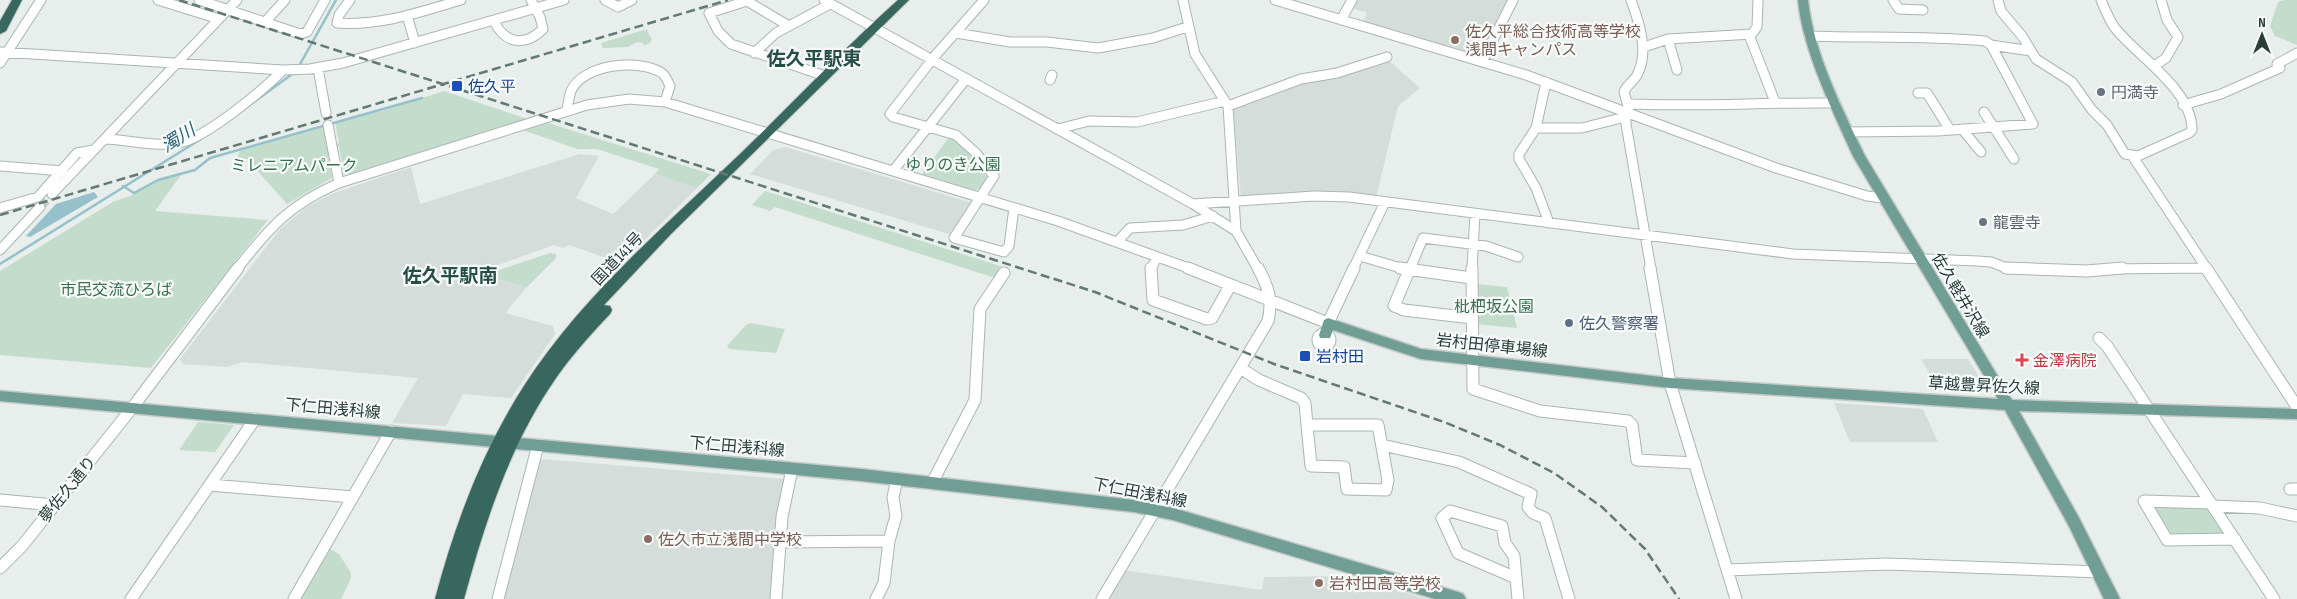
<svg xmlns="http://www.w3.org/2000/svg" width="2297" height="599" font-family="'Sofia Sans Condensed','Noto Sans JP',sans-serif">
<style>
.built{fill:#d5ddda}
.green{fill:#c3dccb}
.water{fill:#96c1cb}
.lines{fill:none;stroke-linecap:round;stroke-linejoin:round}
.stream{stroke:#96c1cb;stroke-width:2.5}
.minor-tunnel{stroke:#c1cbc7;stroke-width:9;stroke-dasharray:9 4.5;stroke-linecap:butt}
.minor-far1-casing{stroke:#aab6b2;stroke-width:11}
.minor-casing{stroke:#aab6b2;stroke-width:13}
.major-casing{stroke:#c3c9c8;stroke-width:3}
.highway-casing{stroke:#c3c9c8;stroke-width:2}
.minor-far1{stroke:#fff;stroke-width:9}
.minor{stroke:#fff;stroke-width:11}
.major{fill:#719e94;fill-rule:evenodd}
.highway{fill:#37675f;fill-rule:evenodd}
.rail{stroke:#627974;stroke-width:2.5;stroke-dasharray:9 4.5;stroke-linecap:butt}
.education-dot{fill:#8d6e63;stroke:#f7faf9;stroke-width:2}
.transit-dot{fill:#1a4fb4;stroke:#f7faf9;stroke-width:2}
.worship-dot{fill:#6b7280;stroke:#f7faf9;stroke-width:2}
.service-dot{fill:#5c6f8a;stroke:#f7faf9;stroke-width:2}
.health-dot{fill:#e0444e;stroke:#f7faf9;stroke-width:2}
.labels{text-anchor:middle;stroke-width:4.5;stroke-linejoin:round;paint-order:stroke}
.education-label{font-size:16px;fill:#785e54;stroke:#f7faf9;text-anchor:start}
.transit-label{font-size:16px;fill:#164399;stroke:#f7faf9;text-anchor:start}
.worship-label{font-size:16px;fill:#5b616d;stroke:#f7faf9;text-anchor:start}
.park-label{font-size:16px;fill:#36704f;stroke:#f7faf9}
.street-label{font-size:16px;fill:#273e39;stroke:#f7faf9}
.service-label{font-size:16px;fill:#4e5e75;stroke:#f7faf9;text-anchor:start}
.health-label{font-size:16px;fill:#be3a42;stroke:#f7faf9;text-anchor:start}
.water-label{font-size:18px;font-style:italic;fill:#286373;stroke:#f7faf9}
.quarter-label{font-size:19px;font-weight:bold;fill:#254e46;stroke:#f7faf9}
</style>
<rect width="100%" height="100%" fill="#e7eeeb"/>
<path class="built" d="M1354,0H1511L1480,58L1363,23L1367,12L1350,8Z
M1387,59L1420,88L1398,106L1376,198H1241L1233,106L1301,81Z
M785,147L876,174L972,203L952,235L750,174L773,150Z
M580,154L599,156L576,198L613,214L655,174L697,188L624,260L615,261L569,245L563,248L554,245L481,271L484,275L527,287L505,313L553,326L555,334L511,398L463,394L446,426L392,423L418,378L243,362L227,367L183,364L180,359L280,229L307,207L331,194L411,167L420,204Z
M1921,359H1968L1986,388L1937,387Z
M1834,403L1923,409L1938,442H1850Z
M541,459L784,479L771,599H504L537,462Z
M1123,570L1262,590L1264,577L1351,576L1426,599H1107Z"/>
<path class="green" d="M2284,0H2297V45L2275,36L2270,26L2278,2Z
M647,29L650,37L652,38L651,42L644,46L643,43L637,42L628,47L603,48L601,43Z
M444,91L527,119L350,174H344L339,146L328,155L332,178L287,204L247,159H237L240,150L323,125L328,151L339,143L335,122L360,114L379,112Z
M548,123L711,174L697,188L655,174L659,169L597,149H577L523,130Z
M949,137L953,139C965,150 982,163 987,179L980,189L974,190L922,174Z
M181,175L155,211L268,220L151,368L0,355V271L113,202L130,196L157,181Z
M765,191L1003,267L998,276L992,277L775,207L770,211L752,205Z
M550,253L556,254V258L527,287L484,275Z
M1476,284L1507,287L1517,328L1476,324Z
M750,323L785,329L776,353L729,349L727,346L746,325Z
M198,422L234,425L215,452L179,450Z
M2149,505H2207L2228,537H2169Z
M330,549L339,554L351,573V578L341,599H300Z"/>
<path class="water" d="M94,192L98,197L30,237L26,236L56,204Z"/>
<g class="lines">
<path class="stream" d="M299,66L336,0
M224,124L295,72
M123,186L134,193L158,180L195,170L210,158L422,98
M0,264L201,139"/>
<path class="minor-tunnel" d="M40,207L52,194"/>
<g class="minor-far1-casing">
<path id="minor-far1" d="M158,0L219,19
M199,0L300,34L307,32L325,0
M350,0L339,15L337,23C381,26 420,12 461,0
M605,0L618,7L632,0
M824,0L1193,204L1236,231L1258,269
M984,0L934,57L890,114L893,117L956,135L976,153L994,176L954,238L1004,252L1009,246L1014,208
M1183,0L1195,54L1228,106L1236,231
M1275,0L1526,75L1776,168L1867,196L1883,198
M1893,0L1899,9L1923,10
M1998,0L2001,11L2022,36L2036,59L2072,82L2092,110L2107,125L2125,154L2138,156L2189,133L2192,130C2192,89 2138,57 2115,28C2109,20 2105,9 2101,0
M407,15L415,43
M1341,20L1352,0
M494,21C505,44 525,47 543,29L540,17L531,0
M265,22L285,0
M789,26L747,1L709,13L718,31L731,44L825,76
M956,33L1010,42H1047L1098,48L1153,38L1187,27
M1749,35L1775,102
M1809,36C1868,38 1926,36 1985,41L1991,45
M1668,39L1677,70
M1644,47L1668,39L1752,34L1757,27L1758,0
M1,52L283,70L310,69L343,63L564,0
M754,53L776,33L830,4
M1482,62L1513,0
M0,63L41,0
M2154,66L2166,58L2178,37L2167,20L2161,0
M318,68L326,113
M1050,80L1052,75
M1546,82L1536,128L1519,154V159L1536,188L1549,223
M1918,93H1927L1950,130
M2183,105L2221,94L2280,68L2277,64L2297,53
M1228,106L1301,79L1337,73L1387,57
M1628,106L1624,92C1627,84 1635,81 1638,73C1649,51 1639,22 1631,0
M567,110C568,104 569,96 571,91C583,64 639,58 662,73C666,76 668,82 670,86L665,102
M1984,112L2014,159
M328,125L339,183
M1536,128H1582L1625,117
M1058,129L1089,121L1137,122L1225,101
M1962,129L1981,152
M1847,132L1938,131L2033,124L1991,45L2031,51
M106,139C129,140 156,147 179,143C206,138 263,90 283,70
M2133,157L2207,269
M0,166L63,171
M893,171L966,79
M52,194L237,0
M1193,204L1314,196L1349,197L1793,254L1978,261L1991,262L2009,269
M0,208L38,197L77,153L94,150
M1117,242L1130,228L1183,225L1213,216
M0,250L40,207
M1360,256L1404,269
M237,269C270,227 289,205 339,183L587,105L629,99L665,102L1058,221L1191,269
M1151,269L1157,257
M1353,269L1385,202
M1410,269L1423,238L1486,246L1518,257
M1472,269L1475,214
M1651,269L1626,124V111L1631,104C1699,107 1767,102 1835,103
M2107,269L2205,268"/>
</g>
<g class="minor-casing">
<path id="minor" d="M1151,268L1153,300L1207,319L1212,318L1230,286
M1188,268L1328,323L1354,268
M1400,268L1471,278
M1410,268L1394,306L1404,310L1472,318
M1472,268L1473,389L1540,411L1628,421L1632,425L1637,460L1695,463
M1650,268L1670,383L1736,599
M2006,268L2087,271L2122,268
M2206,268L2297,407
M1318 340a6 6 0 1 1 12 0a6 6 0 1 1-12 0Z
M2099,338L2107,346L2274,599
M1240,368L1259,380L1301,398L1305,403L1307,425
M1307,425H1378L1388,480L1386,490L1347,489L1344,467L1311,466Z
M1382,445L1459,462L1531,494L1528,507L1533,513L1545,518L1569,599
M932,483L975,400L980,309L1004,273
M210,485L353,497
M2290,489H2297
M0,500L54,505
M2211,503L2144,501L2167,540L2235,539
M2213,506L2260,508L2297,516
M780,542L889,541
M0,568L22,546L132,408L238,268
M1727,570L1887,564L2100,572
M1516,578L1458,553L1442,518L1450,511L1502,526L1505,543L1514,556L1518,599
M131,599L255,419
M294,599L391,431
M498,599L538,445
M776,599L782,517L792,469
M876,599L884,583L889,541L896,516L893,497L897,479
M1102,599L1268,321C1273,300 1268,286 1258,268"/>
</g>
<g class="major-casing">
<path id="major" d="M1798,0H1808C1813,51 1842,109 1865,156L2012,400L2297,409V419L2019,411L2079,518L2120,599H2104L2069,526L2005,410L1670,388L1421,359L1333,330L1330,338H1320L1319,335L1324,320L1328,318L1421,349L1670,378L1998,399L1853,156C1832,109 1803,51 1798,0Z
M0,391L861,469L1134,500L1173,508L1458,592L1463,594L1466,599H1435L1173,520L1134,512L861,481L0,401Z"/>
</g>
<g class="highway-casing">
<path id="highway" d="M12,0H22L6,31L0,34V21Z
M898,0H909L671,234L604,305L610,306L612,310L610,314C591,334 572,355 556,378C510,444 485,522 464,599H435C455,524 482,451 524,386C581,297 664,227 740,154C793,103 843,49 898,0Z"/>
</g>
<use href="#minor-far1" class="minor-far1"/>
<use href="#minor" class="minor"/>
<use href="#major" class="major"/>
<use href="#highway" class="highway"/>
<path class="rail" d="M179,0L1095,292L1274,364L1444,422L1500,445L1554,473L1602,507L1645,549L1679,599
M0,215L728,0"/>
</g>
<g class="education-dot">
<circle cx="1455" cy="40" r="5"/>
<circle cx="648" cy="539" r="5"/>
<circle cx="1319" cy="583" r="5"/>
</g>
<g class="transit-dot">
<rect x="451" y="80" width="12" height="12" rx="2.5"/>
<rect x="1299" y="350" width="12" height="12" rx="2.5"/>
</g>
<g class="worship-dot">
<circle cx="2101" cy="92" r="5"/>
<circle cx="1983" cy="222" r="5"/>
</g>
<circle class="service-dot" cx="1569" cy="323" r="5"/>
<path class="health-dot" d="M2019.5 352.5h5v5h5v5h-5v5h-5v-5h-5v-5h5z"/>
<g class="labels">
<g class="education-label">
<text x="1465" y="37">佐久平総合技術高等学校<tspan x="1465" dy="18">浅間キャンパス</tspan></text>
<text x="658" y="545">佐久市立浅間中学校</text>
<text x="1329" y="589">岩村田高等学校</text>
</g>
<g class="transit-label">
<text x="468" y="92">佐久平</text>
<text x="1316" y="362">岩村田</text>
</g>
<g class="worship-label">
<text x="2111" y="98">円満寺</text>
<text x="1993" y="228">龍雲寺</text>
</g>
<g class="park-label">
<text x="953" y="170">ゆりのき公園</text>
<text x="294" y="171">ミレニアムパーク</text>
<text x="116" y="295">市民交流ひろば</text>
<text x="1494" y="312">枇杷坂公園</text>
</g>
<g class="street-label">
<text transform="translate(617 258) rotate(-46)" y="6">国道141号</text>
<text transform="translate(1961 295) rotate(59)" y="6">佐久軽井沢線</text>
<text transform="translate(1492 345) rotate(6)" y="6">岩村田停車場線</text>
<text transform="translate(1984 385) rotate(3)" y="6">草越豊昇佐久線</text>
<text transform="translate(333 408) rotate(5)" y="6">下仁田浅科線</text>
<text transform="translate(737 446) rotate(5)" y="6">下仁田浅科線</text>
<text transform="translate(67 489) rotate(-51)" y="6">夢佐久通り</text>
<text transform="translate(1140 492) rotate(11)" y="6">下仁田浅科線</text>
</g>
<g class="service-label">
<text x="1579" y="329">佐久警察署</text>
</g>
<g class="health-label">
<text x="2033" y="366">金澤病院</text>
</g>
<g class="water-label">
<text transform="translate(178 138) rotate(-32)" y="6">濁川</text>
</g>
<g class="quarter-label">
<text x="814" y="65">佐久平駅東</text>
<text x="450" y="282">佐久平駅南</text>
</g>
</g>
<g transform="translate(2262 35)" stroke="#f7faf9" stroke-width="4" paint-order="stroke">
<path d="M0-4L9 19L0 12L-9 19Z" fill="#273e39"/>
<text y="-8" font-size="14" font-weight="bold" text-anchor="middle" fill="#273e39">N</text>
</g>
</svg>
